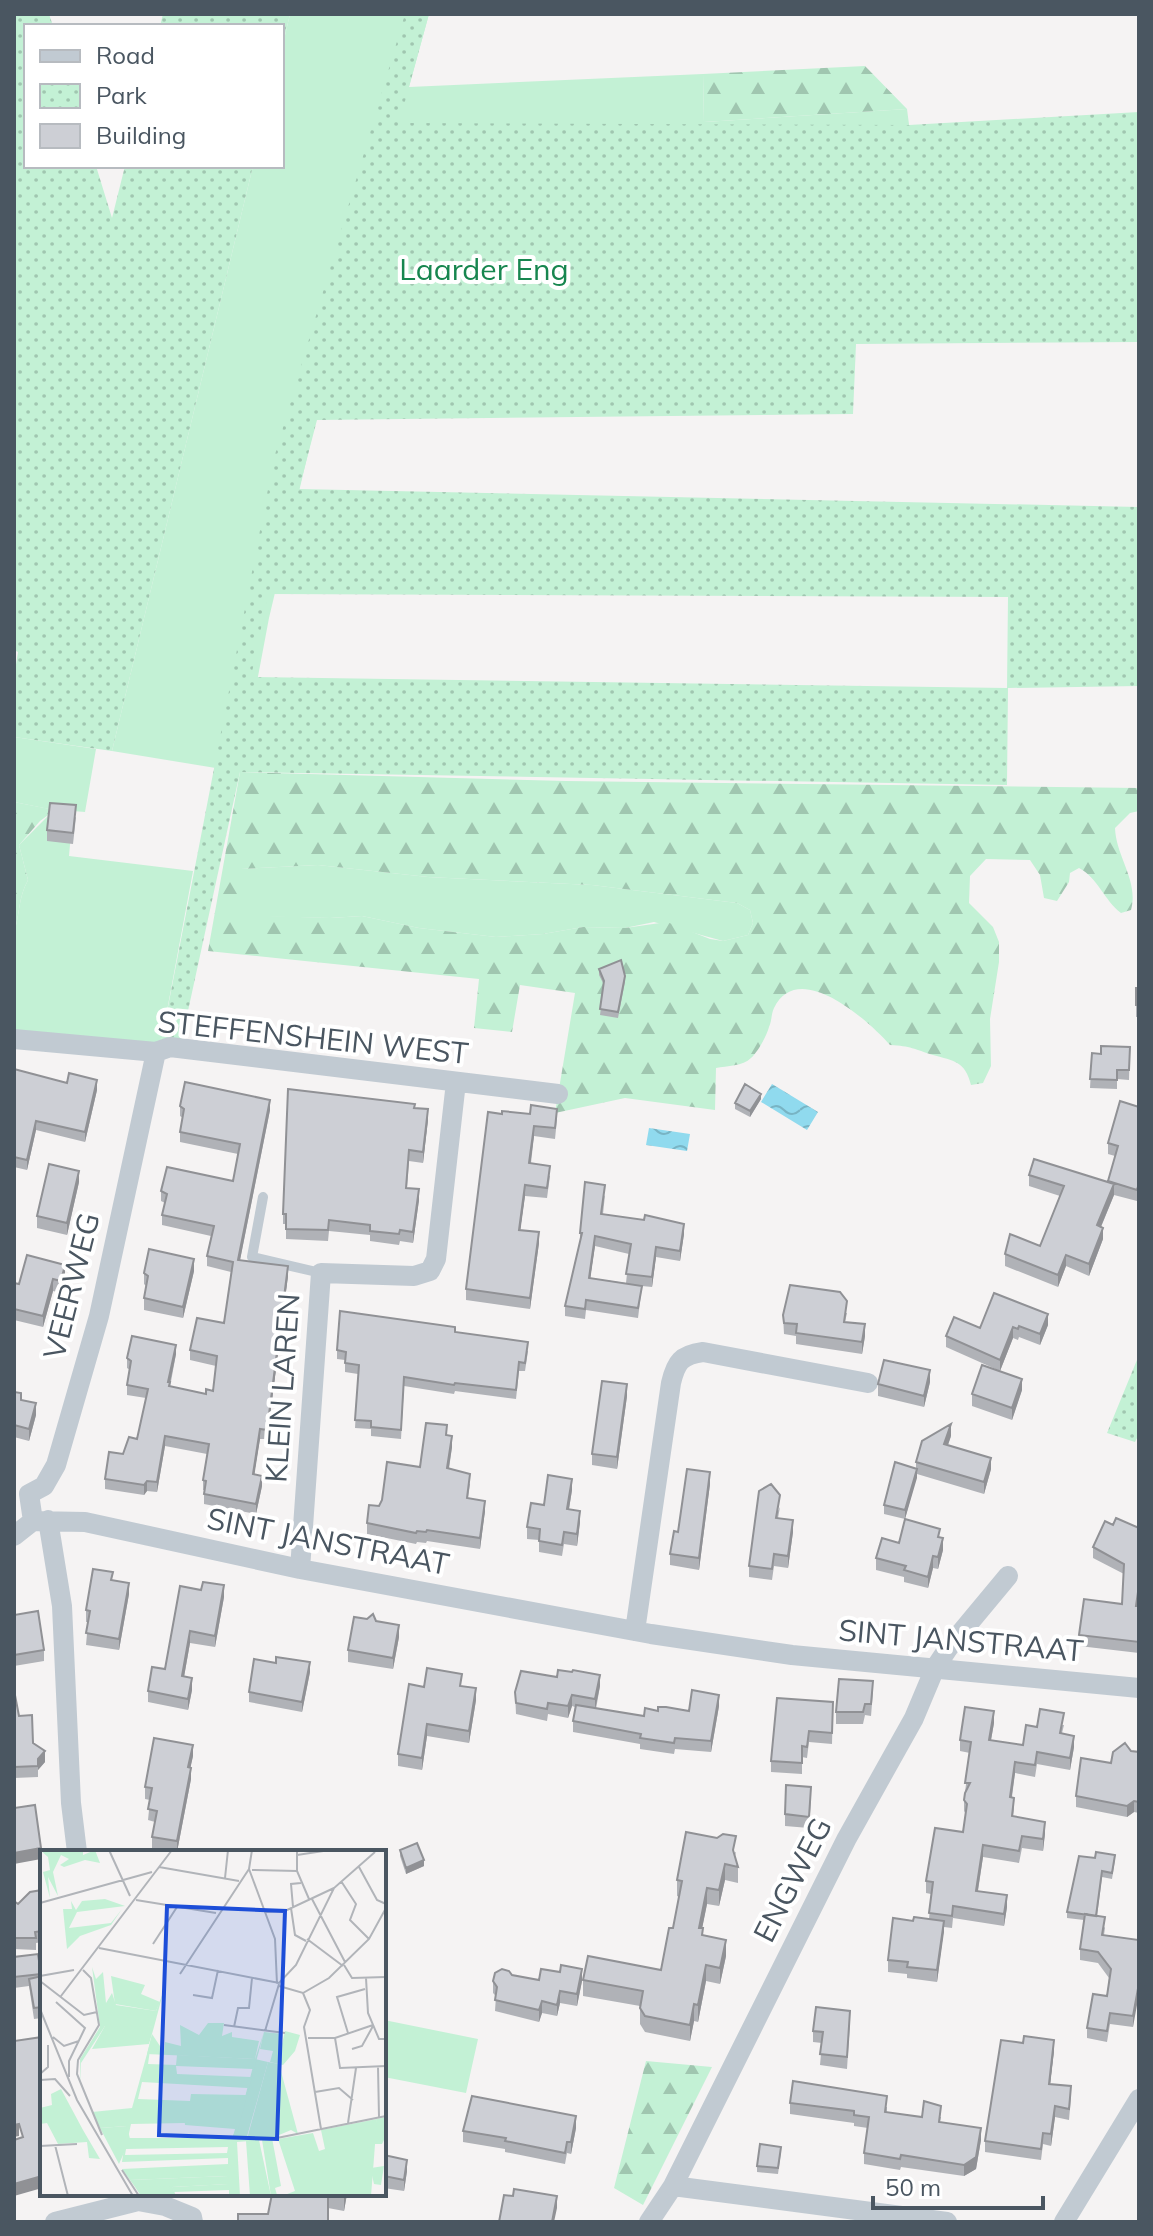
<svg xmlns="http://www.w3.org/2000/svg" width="1153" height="2236" font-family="Mulish,sans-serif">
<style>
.grass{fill:#c3f1d5}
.forest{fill:url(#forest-firs);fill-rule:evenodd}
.park{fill:url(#park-dots);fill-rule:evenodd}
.water{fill:url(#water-waves)}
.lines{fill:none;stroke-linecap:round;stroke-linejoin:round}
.lane{stroke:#c1cad2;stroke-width:10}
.street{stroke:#c1cad2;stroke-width:20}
.wall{fill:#b0b2b7;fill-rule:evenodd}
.shaded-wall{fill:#909195}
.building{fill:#cdcfd5;stroke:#909195;stroke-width:2}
.labels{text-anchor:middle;stroke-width:8;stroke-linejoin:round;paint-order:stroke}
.park-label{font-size:30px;fill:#17864f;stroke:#fff}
.street-label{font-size:30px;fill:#4a5661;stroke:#fff}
.inset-road{fill:none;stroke:#b1b4b9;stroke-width:2}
.view{fill:#1d4ed8;fill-opacity:0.15;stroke:#1d4ed8;stroke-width:4}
.inset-edge{fill:none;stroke:#4a5661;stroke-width:4}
</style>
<defs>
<pattern id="forest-firs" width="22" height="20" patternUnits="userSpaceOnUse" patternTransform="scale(2)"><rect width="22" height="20" fill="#c3f1d5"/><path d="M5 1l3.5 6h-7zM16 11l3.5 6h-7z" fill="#a0c6b0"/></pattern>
<pattern id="park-dots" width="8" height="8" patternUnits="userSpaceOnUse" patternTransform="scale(2)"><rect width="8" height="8" fill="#c3f1d5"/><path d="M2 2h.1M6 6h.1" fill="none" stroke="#a0c6b0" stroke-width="1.8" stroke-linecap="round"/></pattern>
<pattern id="water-waves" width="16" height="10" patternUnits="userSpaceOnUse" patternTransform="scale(2)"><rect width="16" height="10" fill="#90daee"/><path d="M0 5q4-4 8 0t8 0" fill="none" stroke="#78b4c4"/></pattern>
</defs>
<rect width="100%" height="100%" fill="#f5f3f3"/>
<path class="grass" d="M290,14H429L409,87L703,74L704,122L907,109L919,201L329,365L269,618L240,772L112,751L253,166H282V48Z
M14,737L96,749L85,812L73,811L69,856L193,871L161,1043L14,1033V933C20,914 18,898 28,880L19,845L54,810L14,802Z
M318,865L428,877L592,885L737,903L750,910L753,923L748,935L723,941L654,922L625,928L583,927L543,934L496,937L419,928L362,916L330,918L241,916V869Z
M384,2020L478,2039L466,2093L384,2077Z"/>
<path class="forest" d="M865,66L907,109L704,122L703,74Z
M240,772L566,781L1139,788V811L1130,813L1115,828C1116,857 1139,881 1131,910L1121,913C1104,900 1098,878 1079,868L1070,873L1069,882L1057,901L1044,898L1040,875L1030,860L986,859L970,876L969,903L993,927L999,942V962L990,1019L991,1066L983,1083L971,1085C965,1061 954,1061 933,1055C914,1049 911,1046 890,1045C867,1019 798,958 774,1008C771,1014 772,1021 769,1027C767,1035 758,1052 751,1058C743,1066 727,1066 716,1068L715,1110L625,1098L555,1113L575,993L520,985L512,1032L474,1028L479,979L208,951ZM318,865L428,877L592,885L737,903L750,910L753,923L748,935L723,941L710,939L667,922L625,928L583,927L543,934L496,937L419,928L362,916L330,918L241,915V869Z
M14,802L55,810L40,821L19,845L28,880C18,898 20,914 14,933Z
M646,2061L712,2067L643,2205L614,2188Z"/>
<path class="park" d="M14,14H49L53,26H26V166H96L112,218L125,166H253L112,751L14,737V677L18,652L14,650Z
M163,14H290L282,48V26H160Z
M405,14H429L399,123L909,125L1139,112V342L856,344L853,414L317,420L299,489L1139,507V686L1008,688L1007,785L240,772L181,1043H161L274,458ZM268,594L1008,597L1007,688L251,677Z
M1139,1355V1434L1135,1442L1107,1433Z"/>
<path class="water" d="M772,1084L818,1112L807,1130L761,1102Z
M649,1128L690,1134L687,1151L646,1145Z"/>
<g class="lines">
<path class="lane" d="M263,1197L252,1257L321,1273"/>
<path class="street" d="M14,1039L156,1052L170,1047L558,1094
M48,1520L62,1606L71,1803L77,1852
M33,1521L29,1494L44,1486L56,1465L99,1316L156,1052
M14,1536L33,1521L85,1522L300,1569L651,1634L792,1655L1139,1688
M300,1569L321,1273L414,1276L430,1271L436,1259L456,1082
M635,1631L671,1383C676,1362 681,1355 703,1352L868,1383
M673,2186L947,2222
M55,2222L138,2201L165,2206L192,2217L193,2222
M649,2222L673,2186L847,1838L914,1718L935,1668L949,1647L1008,1576
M1064,2222L1139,2099"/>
</g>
<path class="wall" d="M76,817L73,844L47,841V830Z
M599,969L625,982L618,1018L600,1015L604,985L599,975Z
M1136,988H1139V1017H1136Z
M1130,1047L1129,1080L1117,1079V1089L1090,1088L1092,1053L1101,1054Z
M14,1069L67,1083L97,1090L85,1142L36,1130L27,1170L14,1167Z
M761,1099L750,1117L735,1109V1103Z
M180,1106L270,1110L240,1260L288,1276L267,1439H260L254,1474L262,1486L256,1514L204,1504V1490H203V1480L207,1454L165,1446L157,1492L147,1491L144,1495L105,1489V1479L123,1454L137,1439L146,1398L127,1395V1385L130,1370L127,1368V1358L176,1354L170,1387L206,1394L213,1391L216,1366L190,1360V1350L224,1323L231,1272L207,1266V1256L211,1236L162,1225V1215L165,1203L161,1201V1191L233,1181L238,1154L180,1142V1132L183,1118L180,1116Z
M1139,1107V1195L1137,1201L1114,1195L1101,1227L1103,1239L1089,1276L1066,1266L1058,1287L1005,1266V1254L1040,1246L1060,1196L1029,1186V1175L1108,1182L1115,1156L1108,1154V1143Z
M415,1108L428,1120L423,1163L409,1161L407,1188L419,1200L413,1243L400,1241L399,1245L370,1241V1235L329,1231L328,1241L286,1239V1224H283V1214Z
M488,1112L557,1119L555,1139L534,1136L531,1163L550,1176L547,1198L525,1196L520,1230L539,1243L530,1309L466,1300V1289Z
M79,1182L67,1235L37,1228V1216Z
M605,1195L603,1214L684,1234L680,1261L656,1257L652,1287L642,1286L638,1318L586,1310L585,1319L565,1316V1306L580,1243V1233ZM595,1246L629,1254L626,1283L590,1278Z
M194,1271L183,1318L144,1310V1298L146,1286L144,1284V1273Z
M65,1276L61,1293L53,1291L43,1327L14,1320V1283L19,1284Z
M847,1313L845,1322L865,1336L862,1354L796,1344V1336L784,1334L783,1315Z
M1048,1325L1040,1345L1019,1337L1018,1340L1013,1338L1000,1371L946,1347V1336L980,1328Z
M455,1332L528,1351L525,1371H519L516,1399L455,1391L454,1394L404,1386L401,1439L371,1436V1429L355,1428L358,1374L345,1372V1360L337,1359V1350Z
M930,1382L924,1407L878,1396V1384Z
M1022,1390L1012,1420L972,1406V1394Z
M14,1392L36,1415L29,1441L14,1437Z
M627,1396L617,1469L592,1465V1454Z
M447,1435L452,1447L449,1469L470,1484L468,1498L485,1511L480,1549L427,1541L426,1543L417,1542L416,1544L367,1534V1523L379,1506L420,1467Z
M951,1436L948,1445L991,1469L984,1494L917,1474L905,1519L884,1514V1505L916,1468V1462Z
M710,1484L699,1570L670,1565V1554L678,1532Z
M572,1490L569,1509L580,1522L577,1546L564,1544L562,1556L539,1552V1540L527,1539V1527L544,1505Z
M780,1507L778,1518L793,1532L788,1568L774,1566L772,1580L749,1577V1566Z
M1113,1525L1138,1606H1139V1653L1079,1646V1635L1122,1604L1124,1574L1093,1558V1547Z
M940,1538L943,1550L938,1569L933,1568L928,1588L904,1582V1577L876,1570V1558L899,1543Z
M113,1580L129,1594L119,1650L86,1645L88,1622H86V1610Z
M180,1586L224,1597L215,1647L190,1643L184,1677L192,1690L188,1710L148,1702V1691L165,1669Z
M14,1615L44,1650V1661L14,1666Z
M376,1621L399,1637L393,1669L348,1662V1650Z
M310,1672L302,1712L249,1702V1692Z
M462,1686L476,1700L469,1743L427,1736L422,1770L398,1766V1754L424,1687Z
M600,1686L596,1709L644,1716L658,1711H689L719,1706L711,1752L675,1749L674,1754L640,1749V1744L573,1732V1721L575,1707L572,1706L568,1718L548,1714L547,1721L516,1714L515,1692Z
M14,1690L19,1716L45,1762L38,1770V1777L14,1778Z
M873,1692L871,1716L865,1715L863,1724H836V1712Z
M833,1702L832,1744L809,1742L807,1758L802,1757V1774L771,1772V1761Z
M994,1723L991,1740L1023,1745L1037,1727L1064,1725L1062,1733L1074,1747L1070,1770L1037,1764L1035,1777L1015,1773L1012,1797L1014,1809L1013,1817L1045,1833L1043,1851L1022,1848L1019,1863L983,1857L978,1891L1007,1907L1004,1926L953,1918L952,1928L944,1927L937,1982L907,1978V1974L888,1972V1960L913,1921L929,1919L931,1894L926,1893V1881L963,1832L966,1814L964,1811V1800L970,1753L960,1751V1740Z
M1131,1751L1139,1752V1813L1134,1812L1127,1817L1076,1807V1796L1111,1763Z
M193,1756L190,1768L191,1779L177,1852L152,1848V1837L155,1822L148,1820L150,1800L145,1799V1787Z
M811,1799L809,1828L785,1826V1814Z
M400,1850L424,1866L406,1874L400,1856Z
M736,1852L735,1856L738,1867V1883L725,1880L719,1906L707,1904L702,1928L703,1935L726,1956L720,1984L706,1981L698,2022L694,2021L690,2041L645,2032L640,2024V2006L583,1996V1980L661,1970L673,1928L679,1897L677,1896V1880Z
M1079,1856L1115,1860L1112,1879L1102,1877L1097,1916L1105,1928L1104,1935L1139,1940L1133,2027L1110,2024L1107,2042L1087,2038V2028L1107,1996L1109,1978L1098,1963L1080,1960V1949L1084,1920L1067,1918V1912Z
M42,1890V1942L36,1943V1950L14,1949V1901L18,1904Z
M38,1954L42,1976V2018L34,2019L29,1986L14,1988V1957Z
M512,1975L539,1980L582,1981L577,2006L560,2003L557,2016L542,2013L539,2022L495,2011L496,1996L493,1993V1981Z
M850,2023L847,2069L820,2065L822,2043L813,2042V2031Z
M1054,2051L1050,2084L1071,2097L1069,2120L1055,2117L1051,2146L1043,2144L1041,2160L985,2152V2141Z
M790,2103L887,2107V2112L922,2117H941L940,2122L981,2140L976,2169L964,2176L901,2167L900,2170L864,2164V2153L868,2128L854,2126V2123L790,2114Z
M576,2128L571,2154L567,2153L565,2164L505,2152V2149L463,2142V2131Z
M781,2152L778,2174L757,2172V2166Z
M384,2155L407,2171L404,2191L384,2188Z
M272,2194H347L344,2211L328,2208L268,2214Z"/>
<path class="shaded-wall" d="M97,1080V1090L85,1142V1132Z
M761,1094V1099L750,1117V1111Z
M270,1100V1110L238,1270V1260Z
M428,1109V1120L423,1163V1152Z
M36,1121V1130L27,1170V1160Z
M534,1126V1136L529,1174V1163Z
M79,1171V1182L67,1235V1223Z
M1114,1184V1195L1097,1236V1225Z
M525,1185V1196L519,1241V1230Z
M419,1189V1200L413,1243V1232Z
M684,1224V1234L680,1261V1251Z
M1103,1228V1239L1089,1276V1264Z
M539,1232V1243L530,1309V1298Z
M595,1236V1246L589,1288V1278Z
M656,1247V1257L652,1287V1277Z
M1066,1255V1266L1058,1287V1275Z
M194,1259V1271L183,1318V1307Z
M65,1265V1276L61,1293V1281Z
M288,1266V1276L267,1439V1430Z
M53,1279V1291L43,1327V1316Z
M1048,1314V1325L1040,1345V1334Z
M865,1324V1336L862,1354V1342Z
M1013,1327V1338L1000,1371V1360Z
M176,1345V1354L168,1392V1382Z
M930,1370V1382L924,1407V1396Z
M1022,1379V1390L1012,1420V1408Z
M627,1384V1396L617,1469V1457Z
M36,1403V1415L29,1441V1429Z
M951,1424V1436L944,1456V1444Z
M260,1429V1439L253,1484V1474Z
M165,1436V1446L157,1492V1482Z
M452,1436V1447L447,1479V1468Z
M991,1458V1469L984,1494V1482Z
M917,1469V1478L905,1519V1510Z
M710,1472V1484L699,1570V1558Z
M262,1476V1486L256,1514V1504Z
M572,1479V1490L567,1521V1509Z
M147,1481V1491L144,1495V1485Z
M485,1501V1511L480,1549V1538Z
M580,1511V1522L577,1546V1534Z
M793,1520V1532L788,1568V1556Z
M943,1538V1550L938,1569V1557Z
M933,1556V1568L928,1588V1577Z
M129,1583V1594L119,1650V1639Z
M224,1585V1597L215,1647V1636Z
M399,1625V1637L393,1669V1658Z
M190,1631V1643L182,1688V1676Z
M310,1662V1672L302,1712V1702Z
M600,1675V1686L595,1710V1699Z
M192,1678V1690L188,1710V1699Z
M476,1688V1700L469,1743V1731Z
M572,1695V1706L568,1718V1706Z
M719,1695V1706L711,1752V1741Z
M994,1711V1723L989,1751V1740Z
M427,1724V1736L422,1770V1758Z
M1074,1736V1747L1070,1770V1758Z
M193,1745V1756L188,1779V1767Z
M45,1751V1762L38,1770V1759Z
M1015,1762V1773L1010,1808V1797Z
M191,1768V1779L177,1852V1841Z
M1134,1801V1812L1127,1817V1806Z
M1045,1822V1833L1043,1851V1839Z
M983,1845V1857L976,1902V1891Z
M41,1848V1859L14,1864V1853Z
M424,1860V1866L406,1874V1868Z
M725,1864V1880L719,1906V1890Z
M707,1888V1904L699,1944V1928Z
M1007,1895V1907L1004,1926V1914Z
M944,1921V1932L937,1982V1970Z
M726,1940V1956L720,1984V1968Z
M706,1965V1981L698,2022V2005Z
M582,1969V1981L577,2006V1994Z
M1139,1983V1994L1133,2027V2016Z
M560,1991V2003L557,2016V2005Z
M542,2001V2013L539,2022V2010Z
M694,2004V2021L690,2041V2025Z
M1054,2040V2051L1049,2095V2084Z
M1055,2106V2117L1051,2146V2134Z
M576,2116V2128L571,2154V2142Z
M19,2124V2136L14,2137V2125Z
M981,2128V2140L976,2169L964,2176V2165Z
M407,2160V2171L404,2191V2180Z
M42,2176V2188L14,2196V2184Z
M345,2194H347L344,2211V2197Z
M557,2196V2208L554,2222H552Z"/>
<path class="building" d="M50,803L76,805L73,833L47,830Z
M621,960L625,976L618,1012L600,1009L604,981L599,969Z
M1136,988H1139V1005H1136Z
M1101,1046L1130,1047L1129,1070H1117V1080L1090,1079L1092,1053L1101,1054Z
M14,1069L67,1083L69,1073L97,1080L85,1132L36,1121L27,1160L14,1157Z
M185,1082L270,1100L238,1260L288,1266L267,1430L260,1429L253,1474L262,1476L256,1504L204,1494L206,1481L203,1480L209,1444L165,1436L157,1482L147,1481L144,1485L105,1479L109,1452L123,1454L129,1437L137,1439L148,1389L127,1385L131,1361L127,1358L132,1336L176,1345L168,1382H170L169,1386L206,1394V1389L213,1391L217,1356L190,1350L197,1318L224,1323L233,1262L207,1256L214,1226L162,1215L167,1194L161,1191L167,1167L233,1181L240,1144L180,1132L184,1109L180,1106Z
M745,1084L761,1094L750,1111L735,1103Z
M288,1089L415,1104L414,1108L428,1109L423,1152L409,1150L406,1188L419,1189L413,1232L400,1230L399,1234L370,1231V1225L329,1220L328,1230L286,1229V1214H283Z
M1120,1101L1139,1107V1183L1137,1190L1108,1181L1118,1146L1108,1143Z
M531,1105L557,1109L555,1128L534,1126L529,1163L550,1166L547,1188L525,1185L519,1230L539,1232L530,1298L466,1289L488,1112L502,1114V1111L530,1114Z
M1034,1159L1114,1184L1097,1225L1103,1228L1089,1264L1066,1255L1058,1275L1005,1254L1010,1234L1040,1246L1064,1186L1029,1175Z
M49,1164L79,1171L67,1223L37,1216Z
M585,1182L605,1185L601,1214L644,1220L645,1215L684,1224L680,1251L656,1247L652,1277L626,1274L631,1244L595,1236L589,1278L642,1286L638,1308L586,1300L585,1309L565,1306L582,1233H580Z
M149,1249L194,1259L183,1307L144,1298L148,1276L144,1273Z
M27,1255L65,1265L61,1281L53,1279L43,1316L14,1309V1283L19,1284Z
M790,1285L840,1292L847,1301L844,1322L865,1324L862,1342L796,1333L797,1324L784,1323L783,1315Z
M994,1293L1048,1314L1040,1334L1019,1326L1018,1329L1013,1327L1000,1360L946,1336L954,1317L980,1328Z
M340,1311L455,1327V1332L528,1342L525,1363L519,1362L516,1390L455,1383L454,1385L404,1377L401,1430L371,1427V1421L355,1420L359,1365L345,1363L346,1352L337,1350Z
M884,1360L930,1370L924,1396L878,1384Z
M982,1365L1022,1379L1012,1408L972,1394Z
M602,1381L627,1384L617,1457L592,1454Z
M14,1392L21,1393V1400L36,1403L29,1429L14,1425Z
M426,1423L447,1425L446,1435L452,1436L447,1468L470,1474L467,1498L485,1501L480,1538L427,1530L426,1532L417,1531L416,1533L367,1523L369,1505L379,1506L382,1500L387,1462L420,1467Z
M951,1424L944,1444L991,1458L984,1482L916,1462L922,1441Z
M895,1462L917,1469L905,1510L884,1505Z
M687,1469L710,1472L699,1558L670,1554L674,1531L678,1532Z
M548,1475L572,1479L567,1509L580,1511L577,1534L564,1532L562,1545L539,1541L540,1529L527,1527L531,1503L544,1505Z
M771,1484L780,1495L776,1518L793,1520L788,1556L774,1554L772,1569L749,1566L759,1491Z
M1116,1518L1139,1528V1585L1136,1606H1139V1642L1079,1635L1084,1599L1122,1604L1124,1564L1093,1547L1105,1521L1113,1525Z
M905,1519L940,1529L938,1537L943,1538L938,1557L933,1556L928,1577L904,1570L906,1566L876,1558L882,1538L899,1543Z
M93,1569L113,1572L111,1580L129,1583L119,1639L86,1633L90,1611L86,1610Z
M203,1582L224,1585L215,1636L190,1631L182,1676L192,1678L188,1699L148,1691L152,1667L165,1669L180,1586L201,1590Z
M38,1611L44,1650L14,1655V1615Z
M373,1614L376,1621L399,1625L393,1658L348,1650L354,1617L367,1619Z
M276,1657L310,1662L302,1702L249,1692L254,1659L276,1663Z
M427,1668L462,1674L460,1686L476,1688L469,1731L427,1724L422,1758L398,1754L409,1684L424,1687Z
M558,1670L572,1672L573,1670L600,1675L595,1699L572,1695L568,1706L548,1703L547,1709L516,1703L515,1692L521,1671L557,1677Z
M839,1679L873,1681L871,1704H865L863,1712H836Z
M14,1690L19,1716L32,1715L33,1743L45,1751L38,1759V1766L14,1767Z
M692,1690L719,1695L711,1741L675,1738L674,1743L640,1738L641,1734L573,1721L576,1705L644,1716L645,1708L658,1711V1707H666L689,1711Z
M777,1698L833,1702L832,1733L809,1731L807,1747L802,1746V1763L771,1761Z
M965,1707L994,1711L989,1740L1023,1745L1026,1725L1037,1727L1040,1709L1064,1713L1060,1733L1074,1736L1070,1758L1037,1752L1035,1765L1015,1762L1010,1797L1014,1798L1012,1816L1045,1822L1043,1839L1022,1836L1019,1851L983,1845L976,1891L1007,1895L1004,1914L953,1906L952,1916L929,1913L933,1882L926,1881L935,1828L963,1832L967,1804L964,1800L965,1793L970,1783H965L971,1742L960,1740Z
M154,1738L193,1745L188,1767L191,1768L177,1841L152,1837L157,1811L148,1809L152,1788L145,1787Z
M1125,1743L1131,1751L1139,1752V1802L1134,1801L1127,1806L1076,1796L1081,1758L1111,1763L1113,1752Z
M786,1785L811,1787L809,1817L785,1814Z
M35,1805L41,1848L14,1853V1808Z
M686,1832L717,1838L723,1834L736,1836L733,1850L738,1867L725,1864L719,1890L707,1888L699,1928H703L702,1935L726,1940L720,1968L706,1965L698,2005L694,2004L690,2025L645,2016L640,2008L643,1991L583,1980L588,1956L661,1970L669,1928H673L682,1881L677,1880Z
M417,1843L424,1860L406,1868L400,1850Z
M1096,1852L1115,1855L1112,1873L1102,1871L1096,1916L1067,1912L1079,1856L1095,1858Z
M42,1890V1931L35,1932L36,1938H14V1901L18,1904L30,1892Z
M1085,1914L1105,1917L1102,1935L1139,1940V1983L1133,2016L1110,2013L1107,2031L1087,2028L1093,1994L1107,1996L1111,1969L1098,1952L1080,1949Z
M914,1917L944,1921L937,1970L907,1967L908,1962L888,1960L893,1918L913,1921Z
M38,1954L41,1974L14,1977V1957Z
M561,1965L582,1969L577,1994L560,1991L557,2005L542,2001L539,2010L495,2000L497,1987L493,1981L495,1973L502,1969L509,1971L512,1975L539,1980L541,1969L560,1972Z
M42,1976V2007L34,2008L29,1979Z
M816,2007L850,2011L847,2057L820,2054L823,2032L813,2031Z
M1024,2036L1054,2040L1049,2084L1071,2086L1069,2109L1055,2106L1051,2134L1043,2133L1041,2149L985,2141L1001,2040L1023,2043Z
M42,2037V2176L14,2184V2140L23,2137L19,2124L14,2125V2041Z
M793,2081L887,2096L885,2112L922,2117L924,2101L941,2106L939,2122L981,2128L976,2157L964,2165L901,2155L900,2159L864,2153L869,2117L854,2115V2111L790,2103Z
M472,2096L576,2116L571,2142H567L565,2153L505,2141L506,2138L463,2131Z
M760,2144L781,2147L778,2168L757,2166Z
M384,2155L407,2160L404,2180L384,2176Z
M514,2189L557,2196L552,2222H499L504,2195L513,2196Z
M272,2194H345L344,2197L328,2194V2222H238V2214H268Z"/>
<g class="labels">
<g class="park-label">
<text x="484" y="280">Laarder Eng</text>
</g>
<g class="street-label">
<text transform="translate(313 1038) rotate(6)" y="10">STEFFENSHEIN WEST</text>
<text transform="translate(72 1286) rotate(-76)" y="10">VEERWEG</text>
<text transform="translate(283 1388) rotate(-86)" y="10">KLEIN LAREN</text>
<text transform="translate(328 1542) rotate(11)" y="10">SINT JANSTRAAT</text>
<text transform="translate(961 1641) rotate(5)" y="10">SINT JANSTRAAT</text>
<text transform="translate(793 1880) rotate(-63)" y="10">ENGWEG</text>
</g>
</g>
<g transform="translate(40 1850)">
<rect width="346" height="346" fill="#f5f3f3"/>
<path d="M71,126L105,135L101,144L120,152L116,161L75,154ZM81,172L114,177L109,194L52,199L66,174ZM245,181L260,185L255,201L243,215L230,212L233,201L220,199L224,182L243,184L239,207ZM215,209L228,212L206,290H219L231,346H210L206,291H192L195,279L145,275L144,265L200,266ZM346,267V286L342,294H333L331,318L344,316L341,335L334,334L331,321V333L323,321L337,269ZM188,326L189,334L132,337H95L90,330Z" fill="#c3f1d5"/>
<path d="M0,0H43V5L55,0L60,13L45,10L24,17L20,15L29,9L21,5L13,22L18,46L8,27L10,48L3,22L10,20L8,7ZM65,49L85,56L37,62L29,78L71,73L82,59L71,75L40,86L27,99L23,59H32L31,51L36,60L42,51ZM52,117L56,129L63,122L66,153L72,143L76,155L116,161L123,143L114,177L65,176L41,213V235L40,209L60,177ZM168,173H184L182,186L192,182V187L219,191L215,209L107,204L112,184L124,202L125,192L141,196L140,175L159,185ZM21,239L43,280L60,309L49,308L47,292L18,294L7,273L0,274V258L12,255L11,244ZM87,276L90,289L79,314L60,278ZM132,336L136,346H101L95,337Z" fill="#c3f1d5"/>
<path d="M224,182L196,287L207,289L228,212L239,214L258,284L251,280L232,288L241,336L235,338L237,345L231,346L222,290L197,292L200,346H189V340L134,342L132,337L188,334V326L90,330L82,319L188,314V308L82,312L87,276L60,278L52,262L92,258L112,186L108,214L136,215L137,205L215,209ZM136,216L213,219L214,220L211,227L137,224ZM102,232L207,238H208L206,245L151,244L150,251L98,249ZM91,274L145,273L197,276L192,288H88ZM188,297L187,303L85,305L86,299ZM337,269L331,346H242L255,341L238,289L273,283L279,301L285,299L281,280Z" fill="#c3f1d5" fill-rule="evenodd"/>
<path class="inset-road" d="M69,0L90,46M212,0L209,19L225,62L245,61L294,38M257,0V21L269,49M257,5L290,0M119,17L199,31M319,17L337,50L346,54M212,20L257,21M185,28L188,0M301,31L316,54L310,70L329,89M272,49L305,112M96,50L176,63M0,53L112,22M253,57L251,34L261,33M251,58L255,85L266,91M225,62L235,89L237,134M267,89L303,116M113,94L137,57M59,98L239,133L256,115L294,38L335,2M304,115L312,128L346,127M43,120L51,128L59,175L38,210L37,224L62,285M140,124L209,19M0,126L34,120M326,128L328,163L339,189H346M0,131L44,165L57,162M239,136L263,143L289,128L329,89L346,58M263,143L270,160L264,177L281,279M153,145L172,148L178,120M21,146L132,0M16,152L45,178L29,211V227M0,159L37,250L93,346M184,175L245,183M194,177L198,158H209L212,128M225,181L239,134M308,183L297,147L325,139M13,187L24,196L39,191M268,188H295L333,175M295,188L300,218L346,216M312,199L322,196L333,176M338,217L339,267M0,224L8,217V195M0,230L15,229L30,246M275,242L299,238L313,250M308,273L316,218M237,288L346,266M15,295L28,346M0,296L37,294M82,320L99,346"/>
<path class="view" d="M127,56L245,61L237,289L119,285Z"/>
<rect width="346" height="346" class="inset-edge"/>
</g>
<rect width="1153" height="2236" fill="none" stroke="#4a5661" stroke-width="32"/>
<rect x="24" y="24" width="260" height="144" fill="#ffffff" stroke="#b7bbc0" stroke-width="2"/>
<rect x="40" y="50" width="40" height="12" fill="#c1cad2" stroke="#b7bbc0" stroke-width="2"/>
<text x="96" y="64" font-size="24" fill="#4a5661">Road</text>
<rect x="40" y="84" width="40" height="24" fill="url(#park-dots)" stroke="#b7bbc0" stroke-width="2"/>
<text x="96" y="104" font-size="24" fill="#4a5661">Park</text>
<rect x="40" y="124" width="40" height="24" fill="#cdcfd5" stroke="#b7bbc0" stroke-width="2"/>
<text x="96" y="144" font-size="24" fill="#4a5661">Building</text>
<path d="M873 2196v12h170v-12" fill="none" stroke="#4a5661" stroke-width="4"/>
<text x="885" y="2196" font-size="24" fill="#4a5661" stroke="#ffffff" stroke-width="6" paint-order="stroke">50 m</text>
</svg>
